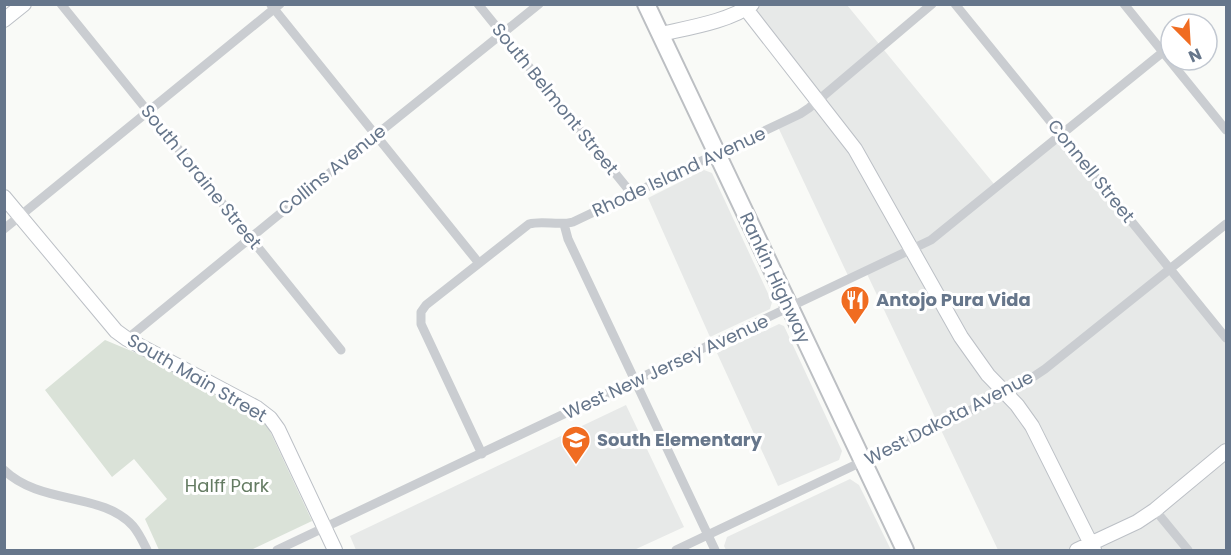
<svg xmlns="http://www.w3.org/2000/svg" width="1231" height="555" font-family="Poppins,sans-serif">
<style>
.built{fill:#e7e9e8}
.green{fill:#dae2d8}
.lines{fill:none;stroke-linecap:round;stroke-linejoin:round}
.secondary-casing{stroke:#bcc0c6;stroke-width:16}
.highway-casing{stroke:#bcbfc3;stroke-width:20}
.street{stroke:#cacdd1;stroke-width:9}
.secondary{stroke:#fff;stroke-width:14}
.highway{stroke:#fff;stroke-width:16}
.labels{text-anchor:middle;stroke-width:6;stroke-linejoin:round;paint-order:stroke}
.street-label{font-size:18px;fill:#66768b;stroke:#fff}
.poi-label{font-size:18px;font-weight:bold;fill:#66768b;stroke:#fff;text-anchor:start}
.park-label{font-size:18px;fill:#647b62;stroke:#fff}
</style>
<rect width="100%" height="100%" fill="#f9faf7"/>
<path class="built" d="M755,5H847L994,184L1057,133L1226,339V550H998L867,274L851,282L778,127L822,106L746,12Z
M704,170L712,173L772,302L770,309L710,337L648,198Z
M779,324L784,326L842,451L839,460L778,486L717,353Z
M626,405L684,527L634,550H356L350,536Z
M850,479L859,485L891,550H726L724,546L727,537Z"/>
<path class="green" d="M105,340L141,355L228,402L267,425L312,521L251,550H159L145,519L167,499L134,459L112,477L45,390Z"/>
<g class="lines">
<g class="secondary-casing">
<path id="secondary" d="M746,9L855,149L961,337L988,375L1017,405L1032,426L1094,550
M4,20L24,4
M661,34C687,28 731,21 752,4
M4,197L116,331L127,339L257,408L270,418L278,429L335,550
M1077,550L1137,522L1155,510L1226,451"/>
</g>
<g class="highway-casing">
<path id="highway" d="M646,4L905,550"/>
</g>
<path class="street" d="M61,4L341,350
M478,4L632,194
M955,4L1226,338
M1124,4L1226,130
M271,5L478,262
M564,224L568,239L715,550
M4,229L280,4
M127,339L376,135L539,4
M482,454L421,324V312L426,305L529,224C543,220 558,226 573,222L800,114L809,108L932,4
M4,470C40,505 103,492 133,526C139,533 143,542 147,550
M1155,510L1188,550
M277,550L931,240L1163,52
M676,550L1015,389L1045,369L1226,224"/>
<use href="#secondary" class="secondary"/>
<use href="#highway" class="highway"/>
</g>
<defs>
<g id="restaurant-pin" transform="scale(1.5)"><path d="M0 17L-7.5 6A9.5 9.5 0 1 1 7.5 6Z" fill="#f06c21" stroke="#fff"/><path d="M-5-6h1v4h1v-4h1v4h1v-4h1v5L-1.5 .5V6h-2V.5L-5-1ZM5-6V6H3V1.5H1.5Q1.5-4 5-6Z" fill="#fff"/></g>
<g id="school-pin" transform="scale(1.5)"><path d="M0 17L-7.5 6A9.5 9.5 0 1 1 7.5 6Z" fill="#f06c21" stroke="#fff"/><path d="M0-5L7-2L0 1L-7-2ZM-4 1L0 2.5L4 1V4Q0 6-4 4Z" fill="#fff"/></g>
</defs>
<g fill-rule="evenodd">
<use href="#restaurant-pin" x="855" y="300"/>
<use href="#school-pin" x="576" y="440"/>
</g>
<g class="labels">
<g class="street-label">
<text transform="translate(555 99) rotate(51)" y="6">South Belmont Street</text>
<text transform="translate(332 170) rotate(-39)" y="6">Collins Avenue</text>
<text transform="translate(1091 171) rotate(51)" y="6">Connell Street</text>
<text transform="translate(679 172) rotate(-25)" y="6">Rhode Island Avenue</text>
<text transform="translate(201 177) rotate(51)" y="6">South Loraine Street</text>
<text transform="translate(775 278) rotate(65)" y="6">Rankin Highway</text>
<text transform="translate(666 367) rotate(-25)" y="6">West New Jersey Avenue</text>
<text transform="translate(197 378) rotate(30)" y="6">South Main Street</text>
<text transform="translate(949 418) rotate(-27)" y="6">West Dakota Avenue</text>
</g>
<g class="poi-label">
<text x="876" y="306">Antojo Pura Vida</text>
<text x="597" y="446">South Elementary</text>
</g>
<g class="park-label">
<text x="227" y="492">Halff Park</text>
</g>
</g>
<rect width="1231" height="555" fill="none" stroke="#66768b" stroke-width="12"/>
<g transform="translate(1189 42) rotate(156)"><circle r="28" fill="#ffffff" stroke="#c2c8d1" stroke-width="1.5"/>
<path d="M0-4.5L10 22L0 15L-10 22Z" fill="#f06c21"/>
<text y="-9" font-size="16" font-weight="bold" text-anchor="middle" fill="#66768b">N</text>
</g>
</svg>
